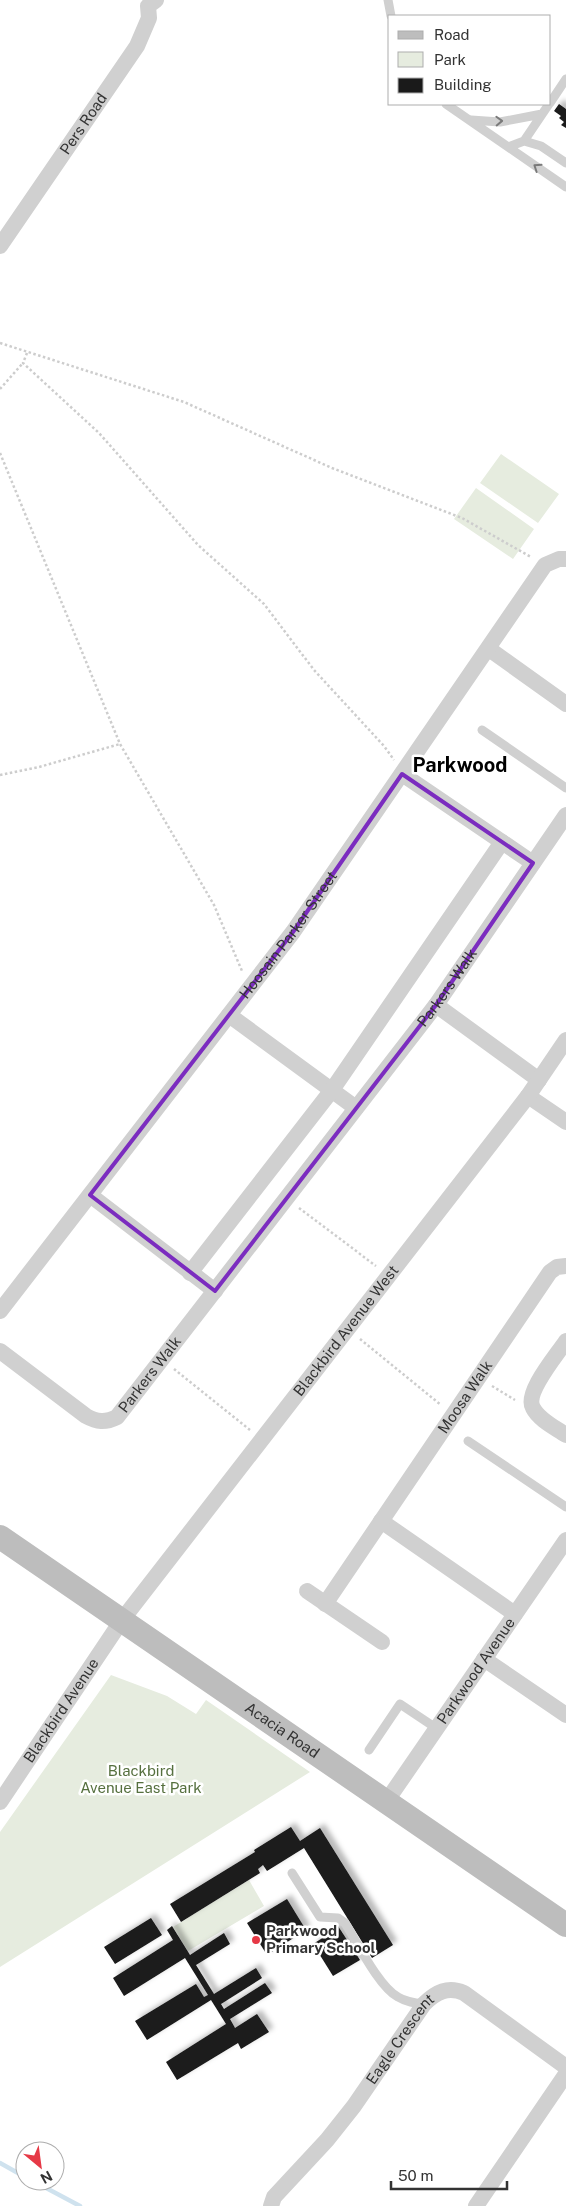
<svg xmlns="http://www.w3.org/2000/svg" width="566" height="2206" font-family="'Public Sans',sans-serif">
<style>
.green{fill:#e6ecdf}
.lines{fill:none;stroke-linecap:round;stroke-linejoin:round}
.stream{stroke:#cfe2ee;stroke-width:4.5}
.building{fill:#1a1a1a;filter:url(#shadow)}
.path{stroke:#cdcdcd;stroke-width:2.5;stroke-dasharray:2.5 2.5;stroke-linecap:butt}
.lane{stroke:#d0d0d0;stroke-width:9}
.street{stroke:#d0d0d0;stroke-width:16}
.secondary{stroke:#bdbdbd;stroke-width:24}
.oneway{stroke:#7a7a7a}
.marked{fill:none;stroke:#7b2cbf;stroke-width:4;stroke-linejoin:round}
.poi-dot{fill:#e63946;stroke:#fff;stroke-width:2}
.labels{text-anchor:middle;stroke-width:5;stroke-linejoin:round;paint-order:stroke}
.street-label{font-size:15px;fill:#333;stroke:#fff}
.park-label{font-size:15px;fill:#56703f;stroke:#fff}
.poi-label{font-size:15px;font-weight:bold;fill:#333;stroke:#fff;text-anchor:start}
.district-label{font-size:20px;font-weight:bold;fill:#000;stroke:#fff}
</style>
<defs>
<filter id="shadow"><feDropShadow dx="4.5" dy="-4.5" stdDeviation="2.5" flood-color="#0004"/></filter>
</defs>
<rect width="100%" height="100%" fill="#fff"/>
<path class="green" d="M501,454L559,494L538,523L480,483Z
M476,488L534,529L513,559L454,519Z
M111,1675L167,1696L196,1714L206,1700L310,1772L0,1967V1832Z
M249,1880L264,1906L188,1951L173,1927Z"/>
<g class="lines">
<path class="stream" d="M0,2163L25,2177
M33,2181L80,2206"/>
</g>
<path class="building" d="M559,104L566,109V128L561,125L564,122L559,118L561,116L554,111Z
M291,1827L300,1841L320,1828L393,1945L372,1958L304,1848L267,1871L263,1865L258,1869L260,1873L181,1922L170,1904L255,1852L254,1850Z
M287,1899L306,1930L267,1955L247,1923Z
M151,1918L162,1935L115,1964L104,1947Z
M172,1926L190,1955L224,1933L230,1944L196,1965L214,1994L256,1968L262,1978L221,2004L224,2009L265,1983L272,1993L230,2019L235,2028L257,2014L269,2032L241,2049L238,2043L177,2080L166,2062L226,2024L211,2000L147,2040L135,2021L196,1984L204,1997L208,1995L185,1958L124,1996L113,1978L173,1940L167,1930Z
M338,1926L360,1960L333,1976L313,1944L332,1932L331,1930Z"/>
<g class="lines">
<path class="path" d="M0,343L184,402L332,468L462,518L531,557
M27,353L23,363L99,433L198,545L264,604L314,670L384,746L394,760
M0,389L23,363
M0,453L120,744L214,905L242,971
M0,775L39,767L120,744
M299,1208L376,1266
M360,1339L441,1405
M174,1369L250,1430
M492,1386L515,1400"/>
<path class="lane" d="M388,0L391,16
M550,103L566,79
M446,104L566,187
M471,120L500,122L542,114
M524,141L549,104
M508,147L524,141L541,146L566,163
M482,730L566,788
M468,1441L566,1507
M369,1750L400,1704L436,1728
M292,1873L320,1917L338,1918L345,1923C357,1942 379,1987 398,1997C406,2002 415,2003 424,2004"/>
<g class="street">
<path id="s1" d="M0,246L137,46L149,18L148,6L156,0"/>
<path d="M489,649L566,704"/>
<path d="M402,774L533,863"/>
<path d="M436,1005L539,1080"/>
<path d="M229,1015L356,1108"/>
<path d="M528,1096L566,1122"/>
<path d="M90,1195L215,1291"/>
<path d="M190,1273L332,1090L502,842"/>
<path id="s2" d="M0,1311L293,932L545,565L559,559H566"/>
<path d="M566,1341C557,1355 524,1393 533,1408C539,1420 556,1428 566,1435"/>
<path id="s3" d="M0,1351L86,1416C97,1422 105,1423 117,1417L436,1005L566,815"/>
<path d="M381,1521L515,1614"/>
<path d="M307,1591L382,1642"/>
<path id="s4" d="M325,1604L550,1272L557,1267L566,1266"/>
<path d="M484,1659L566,1715"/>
<path id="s5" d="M0,1802L122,1620L528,1096L566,1040"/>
<path id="s6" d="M386,1802L566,1540"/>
<path id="s7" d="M271,2206L274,2197L327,2140L354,2106L424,2004C436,1992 448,1986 464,1993L566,2067"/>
<path d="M476,2206L566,2074"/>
</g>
<path class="secondary" id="s8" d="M0,1537L566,1925"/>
</g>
<defs><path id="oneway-chevron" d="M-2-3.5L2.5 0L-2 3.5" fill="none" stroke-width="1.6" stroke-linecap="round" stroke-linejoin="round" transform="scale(1.25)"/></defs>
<g class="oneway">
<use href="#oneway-chevron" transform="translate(499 121) rotate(-2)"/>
<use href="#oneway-chevron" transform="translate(537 167) rotate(-146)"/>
</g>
<path class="marked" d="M402,774L533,863L436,1005L215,1291L90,1195L293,932Z"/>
<circle class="poi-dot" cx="256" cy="1940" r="5"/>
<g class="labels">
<g class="street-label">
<text dy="5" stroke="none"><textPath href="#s1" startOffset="148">Pers Road</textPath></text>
<text dy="5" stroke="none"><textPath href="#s2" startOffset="474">Hoosain Parker Street</textPath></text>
<text dy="5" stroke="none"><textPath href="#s3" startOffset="682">Parkers Walk</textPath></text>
<text dy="5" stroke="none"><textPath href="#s5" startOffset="585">Blackbird Avenue West</textPath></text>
<text dy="5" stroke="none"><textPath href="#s3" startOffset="194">Parkers Walk</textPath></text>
<text dy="5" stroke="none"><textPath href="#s4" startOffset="250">Moosa Walk</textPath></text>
<text dy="5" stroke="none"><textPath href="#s6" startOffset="159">Parkwood Avenue</textPath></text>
<text dy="5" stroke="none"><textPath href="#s5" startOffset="110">Blackbird Avenue</textPath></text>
<text dy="5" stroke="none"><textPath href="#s8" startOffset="342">Acacia Road</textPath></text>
<text dy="5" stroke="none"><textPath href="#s7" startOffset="212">Eagle Crescent</textPath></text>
</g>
<g class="park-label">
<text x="141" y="1776">Blackbird<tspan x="141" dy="17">Avenue East Park</tspan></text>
</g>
<g class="poi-label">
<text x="266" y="1936">Parkwood<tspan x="266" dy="17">Primary School</tspan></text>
</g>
<g class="district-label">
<text x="460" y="772">Parkwood</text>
</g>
</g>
<rect x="388" y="15" width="162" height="90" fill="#ffffff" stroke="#adadad"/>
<rect x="398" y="31" width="25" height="8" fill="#bdbdbd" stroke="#adadad"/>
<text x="434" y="40" font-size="15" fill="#333333">Road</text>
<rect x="398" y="52" width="25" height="15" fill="#e6ecdf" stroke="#adadad"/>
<text x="434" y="65" font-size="15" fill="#333333">Park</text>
<rect x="398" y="78" width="25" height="15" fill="#1a1a1a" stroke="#adadad"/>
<text x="434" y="90" font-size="15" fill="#333333">Building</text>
<g transform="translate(40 2166) rotate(151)"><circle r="24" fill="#ffffff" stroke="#adadad"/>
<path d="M0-4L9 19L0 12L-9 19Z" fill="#e63946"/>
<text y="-8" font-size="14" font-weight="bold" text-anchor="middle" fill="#333333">N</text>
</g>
<path d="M391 2181v8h116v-8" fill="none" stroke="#333333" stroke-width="2.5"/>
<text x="398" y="2181" font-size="15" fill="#333333" stroke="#ffffff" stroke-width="4" paint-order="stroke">50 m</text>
</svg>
